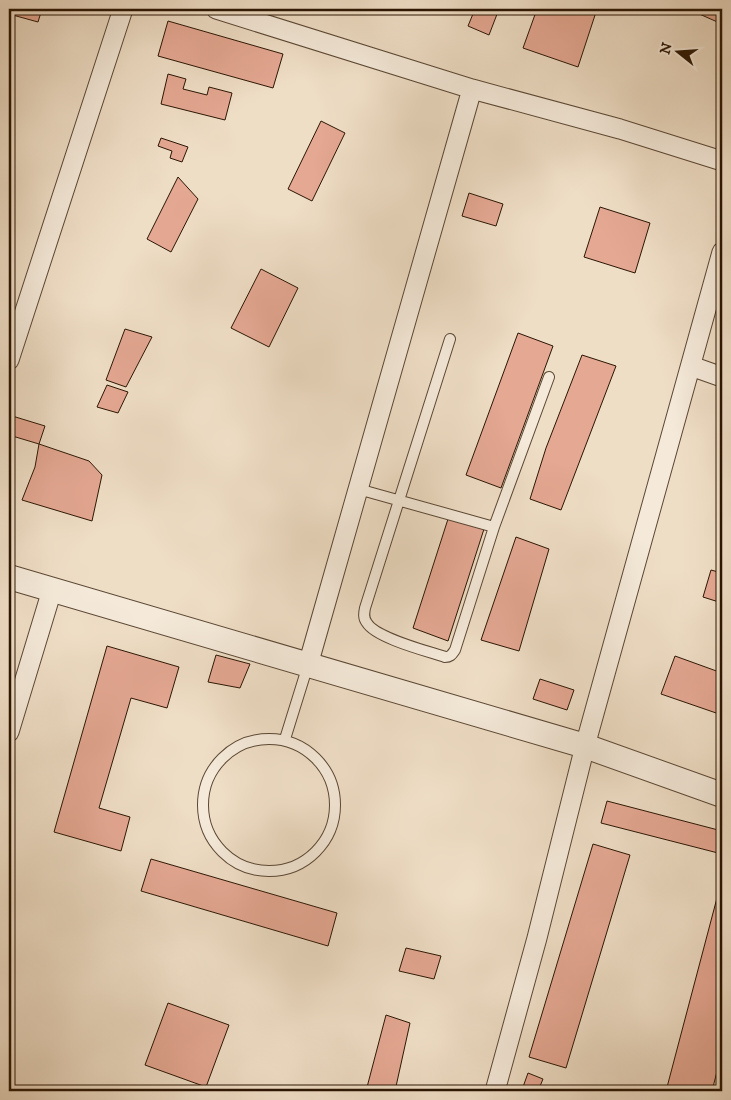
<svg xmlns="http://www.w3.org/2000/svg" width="731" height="1100" font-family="'IM FELL DW Pica',serif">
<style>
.building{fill:#e5a893;stroke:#2a1503}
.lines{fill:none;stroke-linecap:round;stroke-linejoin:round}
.service-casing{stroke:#5b4734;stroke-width:12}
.minor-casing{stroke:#5b4734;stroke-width:21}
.tertiary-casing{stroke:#5b4734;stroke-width:26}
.service{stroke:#f5eada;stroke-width:10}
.minor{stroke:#f5eada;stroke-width:19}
.tertiary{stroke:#f5eada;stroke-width:24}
</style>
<rect width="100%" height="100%" fill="#efdec6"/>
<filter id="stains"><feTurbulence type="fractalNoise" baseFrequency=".004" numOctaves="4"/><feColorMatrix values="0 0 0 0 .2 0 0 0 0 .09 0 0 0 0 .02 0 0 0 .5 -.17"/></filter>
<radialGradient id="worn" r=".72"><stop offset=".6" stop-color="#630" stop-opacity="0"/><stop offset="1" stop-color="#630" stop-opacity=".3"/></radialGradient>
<path class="building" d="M9,9H42L38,22L9,14Z
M475,9H499L489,35L468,26Z
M537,9H597L578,67L523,48Z
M688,9H722V24Z
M168,21L283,54L273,88L158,56Z
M168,74L186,79L183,89L207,95L209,87L232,93L225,120L161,104Z
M321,121L345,133L312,201L288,189Z
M161,138L188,147L182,162L170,158L172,151L158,146Z
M178,177L198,199L171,252L147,239Z
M469,193L503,204L496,226L462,216Z
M600,207L650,223L635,273L584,257Z
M261,269L298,288L269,347L231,328Z
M125,329L152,337L126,387L106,380Z
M518,333L553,346L501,488L466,475Z
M582,355L616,366L561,510L530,499L546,448Z
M107,385L128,392L118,413L97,407Z
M9,415L45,426L39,444L9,435Z
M39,444L89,461L102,475L92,521L22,500L35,467Z
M448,519L484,529L448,641L413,628Z
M516,537L549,549L519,651L481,640Z
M711,570L722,573V603L703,597Z
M107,646L179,667L167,708L131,698L99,808L130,817L121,851L54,832Z
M216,655L250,664L240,688L208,682Z
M675,656L722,673V715L661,694Z
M540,679L574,690L567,710L533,699Z
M607,801L722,831V854L601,823Z
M593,844L630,855L566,1068L529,1057Z
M151,859L337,913L328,946L141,891Z
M722,879V1052L712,1091H666Z
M406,948L441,956L434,979L399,971Z
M168,1003L229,1025L206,1087L145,1065Z
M386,1015L410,1023L395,1091H366Z
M528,1073L543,1079L538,1091H535L523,1087Z"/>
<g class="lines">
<g class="service-casing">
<path id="service" d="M450,339L365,608C364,613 363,618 367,623C376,638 427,651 445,657C451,657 452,654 455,650L494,527L549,377
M358,489L494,527
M285,739L308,665
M203 805a66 66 0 1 1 132 0a66 66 0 1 1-132 0Z"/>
</g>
<g class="minor-casing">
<path id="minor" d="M216,9L472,89L620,129L722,161
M9,360L123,9
M691,366L722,377
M308,665L472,89
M9,732L52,590
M495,1091L537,938L585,746L722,252"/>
</g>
<g class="tertiary-casing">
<path id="tertiary" d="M9,577L585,746L722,795"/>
</g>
<use href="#service" class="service"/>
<use href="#minor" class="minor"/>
<use href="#tertiary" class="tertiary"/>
</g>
<rect width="731" height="1100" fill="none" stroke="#efdec6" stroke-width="30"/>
<rect x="10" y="10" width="711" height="1080" fill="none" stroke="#2a1503" stroke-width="2.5"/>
<rect x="15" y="15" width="701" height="1070" fill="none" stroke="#2a1503"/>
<g transform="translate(678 52) rotate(287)" stroke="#f5eada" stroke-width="4" paint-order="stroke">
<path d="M0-4L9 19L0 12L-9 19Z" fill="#2a1503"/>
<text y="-8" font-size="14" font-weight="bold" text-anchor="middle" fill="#2a1503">N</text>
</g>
<rect width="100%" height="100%" filter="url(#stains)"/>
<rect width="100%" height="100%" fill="url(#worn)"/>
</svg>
